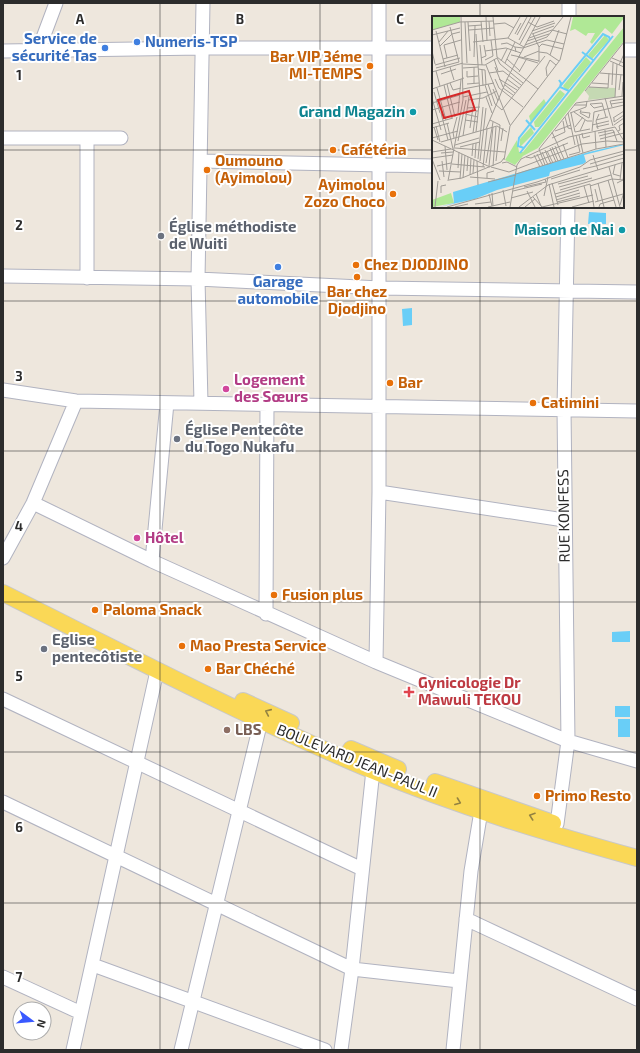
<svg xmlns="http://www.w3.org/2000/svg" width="640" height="1053" font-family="'Exo 2',sans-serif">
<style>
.water{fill:#69cef7}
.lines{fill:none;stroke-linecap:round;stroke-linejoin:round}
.minor-casing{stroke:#b1b3c0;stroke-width:15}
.major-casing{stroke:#c8c8c8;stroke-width:18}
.minor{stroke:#fff;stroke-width:13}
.major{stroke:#fad856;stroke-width:16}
.oneway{stroke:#938241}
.grid{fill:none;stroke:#2c2c2c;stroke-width:1;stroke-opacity:0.55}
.shop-dot{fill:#3f7fe0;stroke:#fff;stroke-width:1.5}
.food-dot{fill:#e8710a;stroke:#fff;stroke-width:1.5}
.culture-dot{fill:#0f9aa8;stroke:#fff;stroke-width:1.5}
.worship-dot{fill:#6b7280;stroke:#fff;stroke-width:1.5}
.hotel-dot{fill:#d1479c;stroke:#fff;stroke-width:1.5}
.health-dot{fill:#e0444e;stroke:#fff;stroke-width:1.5}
.education-dot{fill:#8d6e63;stroke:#fff;stroke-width:1.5}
.labels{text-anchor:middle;stroke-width:4;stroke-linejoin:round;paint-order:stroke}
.shop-label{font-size:15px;font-weight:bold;fill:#366cbe;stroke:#fff;text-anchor:end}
.food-label{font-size:15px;font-weight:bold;fill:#c56008;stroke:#fff;text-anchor:start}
.culture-label{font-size:15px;font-weight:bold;fill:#0d838f;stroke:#fff;text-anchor:end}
.worship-label{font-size:15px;font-weight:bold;fill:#5b616d;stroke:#fff;text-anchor:start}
.hotel-label{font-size:15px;font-weight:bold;fill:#b23c85;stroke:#fff;text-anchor:start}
.street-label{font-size:15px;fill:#2c2c2c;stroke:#fff}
.health-label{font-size:15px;font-weight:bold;fill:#be3a42;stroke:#fff;text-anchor:start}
.education-label{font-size:15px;font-weight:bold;fill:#785e54;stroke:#fff;text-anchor:start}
.inset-river{fill:none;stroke:#69cef7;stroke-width:2}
.inset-road{fill:none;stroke:#a09c96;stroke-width:1}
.view{fill:#d62828;fill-opacity:0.15;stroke:#d62828;stroke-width:2}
.inset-edge{fill:none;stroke:#2c2c2c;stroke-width:2}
.grid-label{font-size:13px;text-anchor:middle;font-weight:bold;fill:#2c2c2c;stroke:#fff;stroke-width:4;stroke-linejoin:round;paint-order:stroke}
</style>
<rect width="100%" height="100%" fill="#eee7dd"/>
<path class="water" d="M589,212L606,213V224H588Z
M412,308V325L403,326L402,309Z
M630,631V642H612V632Z
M615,706H630V717H615Z
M618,719H630V737H618Z"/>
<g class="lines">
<g class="minor-casing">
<path id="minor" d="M569,3V17
M623,50H637
M3,51L202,48H433
M38,51L56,3
M3,138H121
M87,138V278
M201,161L433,166
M3,276L198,279L380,288L637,292
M3,390L76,401L637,411
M201,403L198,279L203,3
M379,492L564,520
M33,503L152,561L376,662L568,741L637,761
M3,558L33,503L76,401
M152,561L167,403
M266,614L267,404
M376,662L379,492V3
M3,699L362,869
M3,802L352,969L459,981
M557,824L568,741L564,409L568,207
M466,919L637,999
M93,965L325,1050
M3,977L81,1013
M73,1050L157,671
M181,1050L261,721
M341,1050L352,969L373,770
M453,1050L471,871L481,811"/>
</g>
<g class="major-casing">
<path id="major" d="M3,593C125,654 246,717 371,770C457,806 547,833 637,858
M243,701L291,723
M351,749L398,769
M435,782L553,823"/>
</g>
<use href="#minor" class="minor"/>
<use href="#major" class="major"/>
</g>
<defs><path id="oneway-chevron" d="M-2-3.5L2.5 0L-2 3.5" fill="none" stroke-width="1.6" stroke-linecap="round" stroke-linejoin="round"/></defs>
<g class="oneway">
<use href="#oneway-chevron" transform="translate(268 712) rotate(-156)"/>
<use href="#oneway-chevron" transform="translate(458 802) rotate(21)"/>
<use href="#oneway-chevron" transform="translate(532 816) rotate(-161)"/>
</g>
<path class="grid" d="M160,3V1050M320,3V1050M480,3V17M3,150H433M623,150H637M480,207V1050M3,301H637M3,451H637M3,602H637M3,752H637M3,903H637"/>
<g class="shop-dot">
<circle cx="137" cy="42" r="4"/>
<circle cx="105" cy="48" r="4"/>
<circle cx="278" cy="267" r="4"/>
</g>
<g class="food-dot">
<circle cx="370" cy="66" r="4"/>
<circle cx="333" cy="150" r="4"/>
<circle cx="207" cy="170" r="4"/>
<circle cx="393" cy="194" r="4"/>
<circle cx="356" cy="265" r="4"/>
<circle cx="357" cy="277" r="4"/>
<circle cx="390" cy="383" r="4"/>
<circle cx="533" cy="403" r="4"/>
<circle cx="274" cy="595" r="4"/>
<circle cx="95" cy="610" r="4"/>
<circle cx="182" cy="646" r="4"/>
<circle cx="208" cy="669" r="4"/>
<circle cx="537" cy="796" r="4"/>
</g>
<g class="culture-dot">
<circle cx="413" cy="112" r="4"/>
<circle cx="622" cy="230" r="4"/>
</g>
<g class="worship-dot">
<circle cx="161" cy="236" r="4"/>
<circle cx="177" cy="439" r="4"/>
<circle cx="44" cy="649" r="4"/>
</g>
<g class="hotel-dot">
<circle cx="226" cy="389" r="4"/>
<circle cx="137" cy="538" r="4"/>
</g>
<path class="health-dot" d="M407 686h4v4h4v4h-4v4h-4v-4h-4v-4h4z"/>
<circle class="education-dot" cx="227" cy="730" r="4"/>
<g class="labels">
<g class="shop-label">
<text x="97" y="44">Service de<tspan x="97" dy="17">sécurité Tas</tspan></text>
<text x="145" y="47" text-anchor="start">Numeris-TSP</text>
<text x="278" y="287" text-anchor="middle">Garage<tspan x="278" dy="17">automobile</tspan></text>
</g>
<g class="food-label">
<text x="362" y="62" text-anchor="end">Bar VIP 3éme<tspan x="362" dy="17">MI-TEMPS</tspan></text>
<text x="341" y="155">Cafétéria</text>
<text x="215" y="166">Oumouno<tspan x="215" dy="17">(Ayimolou)</tspan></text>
<text x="385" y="190" text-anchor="end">Ayimolou<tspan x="385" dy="17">Zozo Choco</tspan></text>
<text x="364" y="270">Chez DJODJINO</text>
<text x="357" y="297" text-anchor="middle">Bar chez<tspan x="357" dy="17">Djodjino</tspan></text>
<text x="398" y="388">Bar</text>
<text x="541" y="408">Catimini</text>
<text x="282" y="600">Fusion plus</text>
<text x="103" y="615">Paloma Snack</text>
<text x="190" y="651">Mao Presta Service</text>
<text x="216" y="674">Bar Chéché</text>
<text x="545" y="801">Primo Resto</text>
</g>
<g class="culture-label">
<text x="405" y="117">Grand Magazin</text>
<text x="614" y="235">Maison de Nai</text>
</g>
<g class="worship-label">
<text x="169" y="232">Église méthodiste<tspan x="169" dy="17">de Wuiti</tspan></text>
<text x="185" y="435">Église Pentecôte<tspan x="185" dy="17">du Togo Nukafu</tspan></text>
<text x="52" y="645">Eglise<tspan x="52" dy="17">pentecôtiste</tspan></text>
</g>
<g class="hotel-label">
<text x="234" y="385">Logement<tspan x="234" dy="17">des Sœurs</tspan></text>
<text x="145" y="543">Hôtel</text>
</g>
<g class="street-label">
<text transform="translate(564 516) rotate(-91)" y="5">RUE KONFESS</text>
<text transform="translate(357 761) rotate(22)" y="5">BOULEVARD JEAN-PAUL II</text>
</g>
<g class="health-label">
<text x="418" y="688">Gynicologie Dr<tspan x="418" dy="17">Mawuli TEKOU</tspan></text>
</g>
<g class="education-label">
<text x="235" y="735">LBS</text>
</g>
</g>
<g transform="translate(432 16)">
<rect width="192" height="192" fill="#eee7dd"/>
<path d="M0,1H28V6L0,14ZM141,1H192V2L180,18L173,12L160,28L158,26L163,17H156L154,20L143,13L138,15ZM192,11V25L106,132L91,140L83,149L73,144L85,124L87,136H91ZM173,19L177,24L160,43L156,39ZM154,41L159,46L136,74H134L131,70ZM128,74L133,78L107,111H103L102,106ZM112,83L114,87L99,107L97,100ZM99,111L102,117L88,131V123ZM19,177L22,187L0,191V184Z" fill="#b0e896"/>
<path d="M157,71L183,72V81L156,84L157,80L153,75Z" fill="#c5d9b3"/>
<path d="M192,128V129L152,139L154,146L151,148L118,156L117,160L65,174L43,183L7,191L22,187L21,176L157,136Z" fill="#69cef7"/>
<path class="inset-river" d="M150,36L161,44M127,64L129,67L128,71L137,75M94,104L103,114M92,132L86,130L87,122L126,73L171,18L177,21L178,24M88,137L181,20"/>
<path class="inset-road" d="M54,1L55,25M61,1L65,41L106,73L78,110L72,144M49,5L51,26M57,5L58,20M33,6L35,47M36,6L38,35M96,6L105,11L122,5M62,8L73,7L82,12M36,10L50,9M0,14L28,6L62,5M37,14L62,12M120,14L135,18M4,15L13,51M100,15L123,7M44,18L48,79L44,116M83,18L89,7M100,18L122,10M101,18L107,31V46M0,19L28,12M85,19L95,1M76,22L88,1M97,22L120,14M87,24L99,1M95,25L117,18M7,26L16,15M41,26L76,22L92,31M69,28L75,27L83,31L84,36M88,28L103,1M48,29L50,49M93,29L115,21L131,1M8,30L20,18L28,16M83,31L91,32L115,24L132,28M107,31L110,28L131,33M0,35L3,48M53,35L74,32L89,37M107,36L115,37L127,45M79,39L107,45M118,39L127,14M42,41L43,10M86,41L106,47M92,41L107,35M15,42L12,29L29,24M49,42L54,40L52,29M65,42L68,48L91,67M180,42L192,47M11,43L26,39M62,43L66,55M75,43L88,55M53,44L61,40L59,24M69,45L75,33M178,45L192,51M73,47L83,26M31,48L53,49L65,42M3,49L28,42M54,49L78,109M187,49L192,38M18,51L22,64M42,51V67M63,51L71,71M4,52L27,46L18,11M31,52L46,51M46,53L53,54L54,69M50,54L51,70M4,55L8,70M35,55V61L46,60M0,56L31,47M87,56L94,44M57,57L71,55L89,69M168,57L192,59M9,58L24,53M115,60L114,52L118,44L124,49M63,63L67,72L91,91M67,63L85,74M75,63L87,72M18,67L21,74L29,72M160,67L176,68M15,68L23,101M35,68L47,67M56,68L63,88L70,94L113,40M12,69L20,102M53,69L60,90M73,69L83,77M180,69L181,47M157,71L176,72L177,57M5,72L14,104M71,72L81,79M0,73L32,62M31,73L62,67M61,73L66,85M106,73L128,44L139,1M187,74L189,58M153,75L192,26M2,76L8,97M190,80L191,66M31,81L55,76M54,81L60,97M183,81L185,48M0,82L9,114M173,82L181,110M36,84L51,82L65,75M0,87L28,79M158,88L170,87L174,101M158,88L162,92L171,90M179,88L192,86M142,89H155M180,91L178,85L192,83M35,92L48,91M0,94L28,86M142,96L155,105H160M149,96L158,97L157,102L148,97L149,94M162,96L192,89M9,97L16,124M26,97L29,63M136,97L143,129M138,97L154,91L155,85M139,97L143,116L158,113M33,98L46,101M133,101L136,112L140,113M181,102L192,95M182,102V106L192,99M33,104L46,106M58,104L68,109L64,145M164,104L176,101M15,107L21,133M0,108L21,102M160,109L177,105M182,109L192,102M4,110L8,126M2,111L6,124M143,111L151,101M164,111L177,108M183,111L192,125M0,112L17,107M38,112L41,91M54,113L75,63L108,1M166,113L164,105L167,98M173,114L174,131M123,115L139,109M148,115L153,104M160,115L162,96M163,115L164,133M186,115L188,114L187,110L192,107M120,116L132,143M41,117L44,95H46M150,117L151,122L158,120M166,117L181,114L185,125M147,119L151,137M31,120L37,81M167,120L183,116M0,122L26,115M22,122L21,116L25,101M120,122L133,116L131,105M168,123L192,117M0,124L58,151M26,125L34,84M69,125L71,112M9,126L65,110L75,116M131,128L136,142M23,129L47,122M13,130L15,154M123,130L129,144M28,131L48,126M120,131L126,145M23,132L73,136M118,132L124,146M113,134L119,148M115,135L121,147M0,136L19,133M110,136L116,149M9,137L21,136M105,138L111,150M102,139L108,151M137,139L148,136L144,119M161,139L166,154M40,140L41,128M94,141L99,142L136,127M0,142L21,139M43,142L44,127M0,143L8,164M46,143L51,91M10,145L12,161M45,145L46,169M48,145L54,92M54,147L61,106M70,147L75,146L85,151M20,148L53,151M158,148L192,138M113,149L107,133L144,87L192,80M183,149L181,158L188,160M5,150L19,147M57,150L61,111M61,150L64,111M164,150L192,142M51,151L55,113M59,151L77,156L150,128L175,125L192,126M177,151L188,191M26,152L27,136M151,153L164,150M7,155L29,156M35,155L36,141M41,157L42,144M84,158L164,133L192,128M38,159L39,142M38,161L63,163M31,162L33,139M55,162V157L62,155M28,163L30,138M119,163L148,154M17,164L30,162L69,146L72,142M176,164L184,191M188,164L190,147M16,165L31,84L29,1M56,166L84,159M120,167L126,189M166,167L172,191M185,167L191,164L192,158M117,168L122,191M126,168L156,160M152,170L157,187M158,170L180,163L192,164M92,171L114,166L113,163M127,171L160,162M163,173L166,185M71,174L74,190M128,174L179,159M81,175L110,168M95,175L103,191M9,177V170L14,169M60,177L61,190M57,178L60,190M104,178L109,190M123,178L158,168L162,191M112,180L116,161M101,181L110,191M124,181L147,174M79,182L101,176M124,184L148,177M125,186L148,180M163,186L191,178M43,188L59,186M188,189L192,176M3,191L6,165M15,191L105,166L148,151L158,144L192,135M23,191L36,188M56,191L78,186M78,191L85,149L89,143L137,121L183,111M87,191L116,169L192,146M93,191L103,183M110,191L161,179M140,191L162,185M167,191L168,188L182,184"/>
<path class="view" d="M37,75L43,94L12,102L6,84Z"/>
<rect width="192" height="192" class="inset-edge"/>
</g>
<g class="grid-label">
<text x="80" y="24">A</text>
<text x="240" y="24">B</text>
<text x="400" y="24">C</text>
<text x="19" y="80">1</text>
<text x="19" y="230">2</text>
<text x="19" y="381">3</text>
<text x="19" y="531">4</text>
<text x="19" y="681">5</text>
<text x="19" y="832">6</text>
<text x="19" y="982">7</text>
</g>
<rect width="640" height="1053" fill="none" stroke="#2c2c2c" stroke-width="8"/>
<g transform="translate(32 1021) rotate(106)"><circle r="19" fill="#ffffff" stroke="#ababab"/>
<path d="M0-3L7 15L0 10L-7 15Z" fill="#3959ff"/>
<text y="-6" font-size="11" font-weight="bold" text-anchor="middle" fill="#2c2c2c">N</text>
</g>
</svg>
